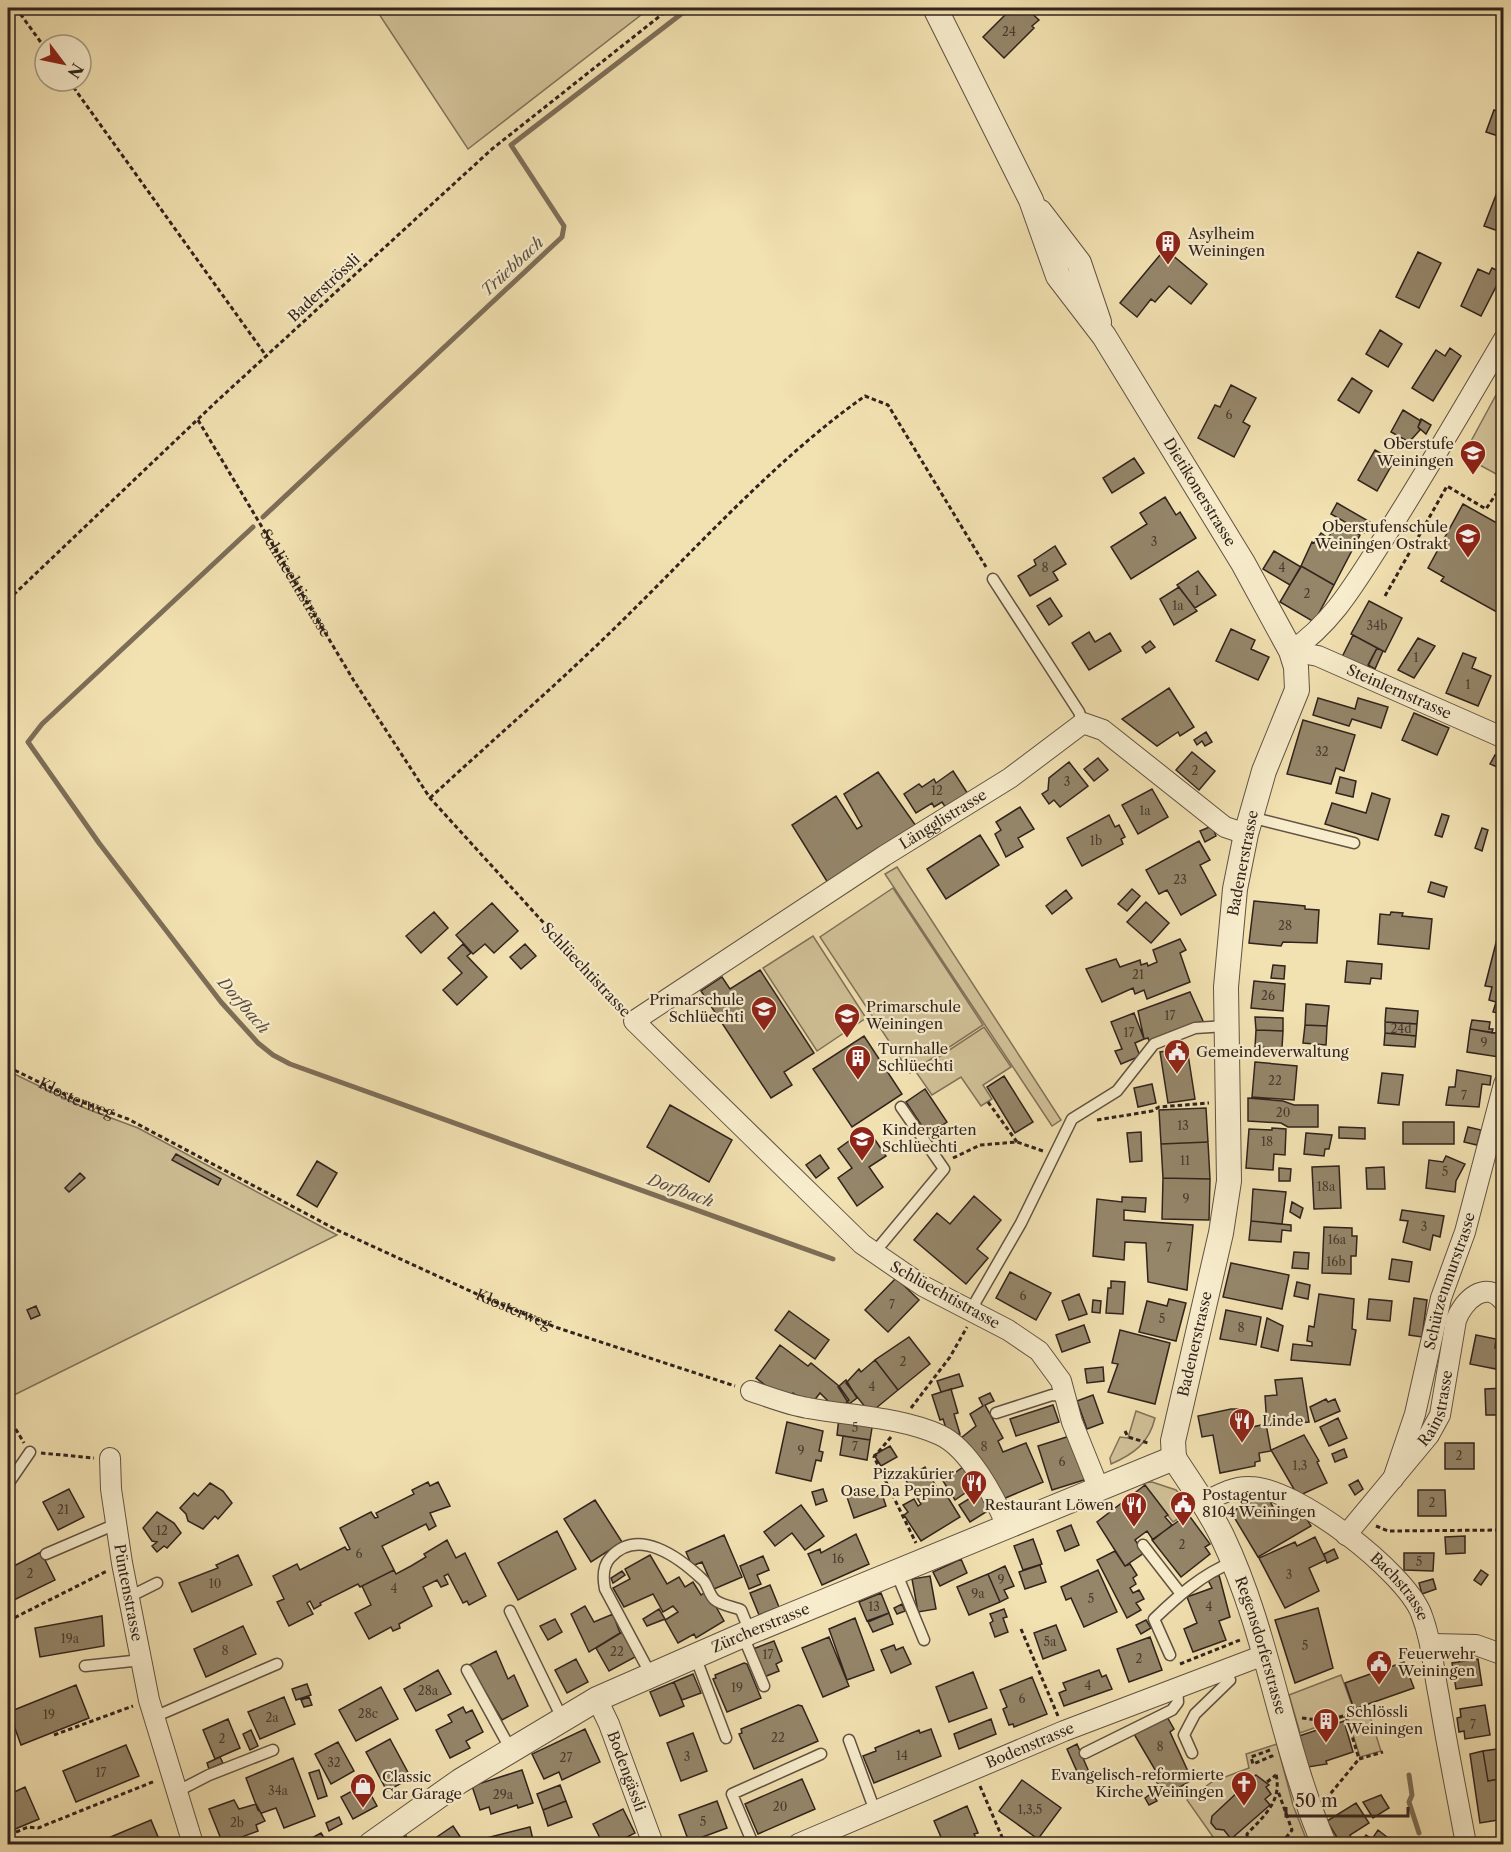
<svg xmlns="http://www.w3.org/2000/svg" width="1511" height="1852" font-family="'Libre Caslon Text',serif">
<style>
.green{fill:#d1c198;stroke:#81725a;stroke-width:1.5}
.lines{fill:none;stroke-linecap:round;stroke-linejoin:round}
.stream{stroke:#7d6e58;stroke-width:5}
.building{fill:#95866a;stroke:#31231d;stroke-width:1.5}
.service-casing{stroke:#615242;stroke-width:13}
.minor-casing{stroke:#615242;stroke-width:22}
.tertiary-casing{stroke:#615242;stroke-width:26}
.path{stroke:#31231d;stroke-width:3;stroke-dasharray:4.5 3;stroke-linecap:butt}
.service{stroke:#f7eccc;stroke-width:10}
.minor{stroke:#f7eccc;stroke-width:20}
.tertiary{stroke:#f7eccc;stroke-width:24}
.labels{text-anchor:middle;stroke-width:4.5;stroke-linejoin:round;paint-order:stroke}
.number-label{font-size:12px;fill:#4a3c30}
.poi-label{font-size:15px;fill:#31231d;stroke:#f7eccc;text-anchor:start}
.street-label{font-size:15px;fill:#31231d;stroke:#f7eccc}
.water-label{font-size:16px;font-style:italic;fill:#5d4f3f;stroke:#f7eccc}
</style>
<rect width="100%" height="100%" fill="#f2e1b1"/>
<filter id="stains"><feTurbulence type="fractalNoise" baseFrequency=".00333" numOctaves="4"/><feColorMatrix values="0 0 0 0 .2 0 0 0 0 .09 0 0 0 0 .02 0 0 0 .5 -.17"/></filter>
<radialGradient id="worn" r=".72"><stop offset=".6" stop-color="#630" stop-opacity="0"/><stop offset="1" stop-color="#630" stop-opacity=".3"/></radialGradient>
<path class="green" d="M375,8H650L468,149Z
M1503,382V465L1498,475L1463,456Z
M897,867L1061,1120L1052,1126L885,874Z
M893,888L983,1025L910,1073L820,937Z
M813,936L866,1018L817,1051L763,968Z
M984,1027L1011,1067L983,1085L992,1099L981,1106L961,1077L932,1095L916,1072Z
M8,1071L87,1109L138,1128L337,1235L8,1398Z
M1136,1411L1155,1418C1149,1443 1134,1454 1111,1464L1110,1458L1120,1437L1128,1438Z
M1152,1482L1176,1490L1194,1509L1173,1522L1143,1483Z
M1341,1675L1354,1711L1367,1707L1381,1751L1360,1757L1347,1716L1300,1733L1289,1695Z
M1277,1744L1293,1805L1308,1844H1218L1187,1800L1212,1782L1249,1768L1246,1754Z"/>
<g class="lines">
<path class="stream" d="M263,517L562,237L564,226L511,145L689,8
M253,527L42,724L28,742L99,843L221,1002L258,1043L273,1055L290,1064L833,1259
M1409,1775L1412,1795L1409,1802L1419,1833"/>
</g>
<path class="building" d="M1012,8H1026L1039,20L1032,26L1034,28L1004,58L983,37Z
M1494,110L1504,113V138L1486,132Z
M1503,177H1504V233L1484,226Z
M1165,249L1207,284L1191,304L1169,286L1155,302L1151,299L1137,317L1120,303Z
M1418,252L1441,263L1419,308L1396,297Z
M1492,268L1503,273L1481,316L1461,306L1478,269L1489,274Z
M1380,330L1402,344L1388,367L1366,354Z
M1450,348L1461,356L1433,401L1412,388L1436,350L1445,356Z
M1352,378L1372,391L1359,413L1338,400Z
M1231,385L1256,398L1243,422L1250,426L1234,457L1198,438L1215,405L1220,407Z
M1403,410L1421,421L1418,427L1420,430L1409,442L1391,432Z
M1421,419L1431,425L1426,434L1418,427Z
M1375,450L1394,461L1377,491L1358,480Z
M1134,458L1144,473L1112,493L1103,478Z
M1165,497L1176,515L1180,512L1196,538L1131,579L1111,547L1147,524L1140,513Z
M1337,503L1370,522L1364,533L1331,514Z
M1463,504L1504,527V536L1497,547L1504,550L1501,577L1504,579V616L1441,581L1444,577L1428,568Z
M1338,522L1360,535L1334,585L1301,566L1312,542L1314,543L1321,533L1328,538Z
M1055,546L1066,564L1053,572L1058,580L1030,596L1018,576L1036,565L1034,560Z
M1274,551L1301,567L1290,585L1263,569Z
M1301,566L1334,585L1314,622L1280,602Z
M1198,571L1216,595L1195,608L1177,585Z
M1179,587L1197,611L1174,625L1160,599Z
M1050,598L1062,616L1049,625L1037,606Z
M1369,601L1402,618L1385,652L1351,634Z
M1231,629L1255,640L1251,649L1269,657L1258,680L1216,661Z
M1089,632L1095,642L1110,633L1121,651L1089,670L1072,643Z
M1353,635L1377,648L1365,672L1341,659Z
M1418,638L1435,646L1414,678L1398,670Z
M1150,641L1155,647L1146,653L1142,647Z
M1377,648L1383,651L1375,669L1368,665Z
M1463,653L1476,658L1472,668L1491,676L1478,706L1446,693Z
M1169,688L1194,727L1180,736L1178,732L1157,746L1122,719Z
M1318,698L1355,709L1358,698L1388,707L1381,728L1352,719L1349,726L1313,715Z
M1414,713L1449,728L1437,755L1402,740Z
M1303,720L1355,735L1344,771L1336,768L1331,784L1287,774Z
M1206,732L1212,742L1205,746L1202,741L1197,745L1194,740Z
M1192,752L1215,771L1199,790L1176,770Z
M1495,755L1504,759V770L1490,764Z
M1098,758L1108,770L1094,781L1084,769Z
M1069,762L1088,786L1060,807L1054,800L1049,804L1042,794L1048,790L1049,778Z
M953,771L968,794L946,808L942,802L934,807L932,803L916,813L904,794L919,784L922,787L934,779L936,783Z
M878,772L916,826L828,883L792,825L836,796L857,829L862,826L844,794Z
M1340,777L1356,781L1353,797L1336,793Z
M1152,789L1168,817L1138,834L1122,805Z
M1372,793L1390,799L1378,840L1325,824L1332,803L1366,813Z
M1020,807L1034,829L1018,838L1023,847L1006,857L995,834L1001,830L996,822Z
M1442,814L1449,816L1442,837L1435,835Z
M1109,815L1115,827L1119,825L1125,837L1121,839L1123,844L1082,866L1067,838Z
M1212,826L1216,836L1205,842L1200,831Z
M1482,828L1488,830L1482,851L1475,848Z
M980,835L999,865L946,899L927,869Z
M1199,841L1210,860L1200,865L1216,895L1181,915L1167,890L1159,894L1146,870Z
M1431,882L1447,887L1444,897L1428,892Z
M1132,889L1140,896L1127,911L1118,904Z
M1066,890L1072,898L1052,914L1046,906Z
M1254,901L1305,906V909L1319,910L1317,943L1283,942L1281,946L1249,943Z
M1146,902L1169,923L1151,943L1127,922Z
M492,903L518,931L494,953L485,944L473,954L456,935Z
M434,912L448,928L421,953L406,936Z
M1391,912L1403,913L1402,916L1432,919L1429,949L1378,944L1380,914L1390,915Z
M1180,939L1186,950L1180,953L1190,982L1147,999L1144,990L1135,994L1133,988L1102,1002L1086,969L1116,959L1120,967L1140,960L1141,965L1147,963L1148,966L1157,962L1153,950Z
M1497,939L1504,941V1014L1493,1012L1496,1002L1489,1000L1492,987L1485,986Z
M463,944L471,953L467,956L487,977L457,1005L443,990L462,973L448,958Z
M525,944L536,956L521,969L510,957Z
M1347,961L1382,964L1381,979L1371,978L1370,984L1345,982Z
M1273,965L1285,966L1284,979L1271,978Z
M760,970L814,1053L784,1072L792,1085L771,1098L701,991L722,977L730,989Z
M1254,981L1285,984L1283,1011L1251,1008Z
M1190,992L1203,1021L1149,1041L1148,1038L1144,1039L1138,1011Z
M1306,1004L1329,1006L1327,1026L1305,1025Z
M1386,1008L1418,1011L1417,1024L1385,1022Z
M1134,1013L1144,1039L1135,1043L1140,1056L1121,1064L1115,1051L1122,1049L1111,1022Z
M1255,1017L1283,1018V1031L1256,1030Z
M1472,1020L1490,1022L1489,1029H1493L1492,1033L1470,1029Z
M1385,1022L1417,1024L1416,1036L1385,1033Z
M1305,1025L1327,1026L1326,1045L1303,1043Z
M1470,1029L1502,1034L1499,1057L1467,1052Z
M1256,1030L1283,1031L1282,1048L1255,1047Z
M1385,1033L1416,1036L1415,1047L1384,1045Z
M864,1036L902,1094L852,1127L813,1069Z
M1187,1048L1195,1099L1168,1103L1160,1052Z
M1255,1062L1297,1066L1294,1100L1252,1097Z
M1457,1070L1491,1076L1490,1085L1482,1084L1479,1107L1446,1105L1449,1087H1455Z
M1382,1073L1403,1075L1399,1105L1378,1103Z
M1004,1076L1033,1122L1015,1133L987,1087Z
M1152,1084L1156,1103L1138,1107L1134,1088Z
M925,1089L947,1122L928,1135L906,1102Z
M1248,1098L1283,1101L1294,1105H1318V1127H1288L1281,1123L1248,1121Z
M670,1105L732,1140L709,1182L647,1147Z
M1206,1108L1208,1142L1161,1144L1159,1110Z
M1403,1122H1454V1144H1403Z
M1339,1127L1365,1128V1139L1339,1138Z
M1468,1127L1481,1130L1477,1145L1464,1142Z
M867,1128L886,1156L869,1167L883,1187L857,1206L838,1178L852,1168L838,1149Z
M1272,1128L1286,1129L1285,1155L1274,1154L1273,1170L1246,1168L1249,1129L1272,1130Z
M1141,1132L1142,1161L1130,1162L1127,1133Z
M1306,1133L1332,1135L1329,1149H1325L1324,1156L1304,1154Z
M1208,1142L1210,1179L1163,1178L1161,1144Z
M176,1154L221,1179L218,1185L172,1160Z
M820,1155L829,1168L816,1178L806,1165Z
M1446,1156L1465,1164L1456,1181L1455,1192L1426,1188L1429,1160L1443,1162Z
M317,1161L337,1173L317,1207L297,1195Z
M1339,1166L1341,1208L1314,1209L1312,1167Z
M1384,1167L1385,1189H1367L1366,1168Z
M1279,1168L1291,1169L1290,1181H1279Z
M80,1173L85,1178L69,1192L65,1188Z
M1163,1178L1210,1179L1209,1220L1162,1219Z
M1253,1189L1286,1192L1282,1224L1251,1221Z
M974,1196L1001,1220L977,1249L988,1258L966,1284L914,1240L937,1213L950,1224Z
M1122,1197L1146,1198L1145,1212L1124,1210V1220L1193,1225L1187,1290L1148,1282L1146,1243L1125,1242L1124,1260L1093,1256L1097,1199L1122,1202Z
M1292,1202L1303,1208L1300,1218L1290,1212Z
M1402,1210L1444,1216L1440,1237L1433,1235L1430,1250L1403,1242L1408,1221L1400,1220Z
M1251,1221L1291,1225V1231L1282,1230L1281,1242L1249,1240Z
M1324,1227L1352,1228V1236H1357L1356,1256H1351V1274L1322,1273Z
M1294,1252L1309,1253L1308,1269L1292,1268Z
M1392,1259L1412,1262L1409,1282L1389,1279Z
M1231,1263L1289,1275L1282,1309L1223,1297Z
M1010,1272L1051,1293L1036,1320L996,1298Z
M896,1278L919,1300L888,1332L865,1310Z
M1111,1281L1125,1282L1123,1314L1106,1313L1108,1288H1111Z
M1297,1282L1310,1285L1308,1299L1294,1296Z
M1079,1294L1087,1314L1069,1320L1062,1301Z
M1319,1294L1354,1299L1352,1329L1356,1330L1350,1365L1291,1360L1293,1344L1312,1346V1342L1307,1341L1309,1326L1314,1327Z
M1414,1298L1427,1300L1422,1337L1409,1335Z
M1169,1299L1186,1303L1176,1341L1139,1332L1147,1301L1167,1306Z
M1369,1299L1392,1301L1390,1321L1367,1319Z
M1093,1300L1101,1301L1100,1313L1092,1312Z
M36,1306L40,1315L31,1319L27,1310Z
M1226,1310L1261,1317L1256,1345L1220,1339Z
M789,1311L829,1340L815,1359L775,1330Z
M1267,1318L1283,1326L1278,1351L1261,1347Z
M1084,1325L1090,1342L1062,1352L1056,1335Z
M1120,1330L1170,1343L1155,1404L1108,1392L1118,1364L1112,1363Z
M1476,1335L1496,1339L1495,1348L1500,1349L1496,1369L1470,1364Z
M909,1337L930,1364L898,1390L875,1360Z
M780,1345L808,1366L811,1363L839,1386L849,1400L837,1410L820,1393L810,1406L793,1393L786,1401L756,1378Z
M875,1360L898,1390L870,1413L846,1383L859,1369L861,1372Z
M1103,1367L1104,1381L1087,1383L1085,1369Z
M959,1374L963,1386L941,1392L937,1381Z
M1302,1378L1309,1422L1267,1426L1265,1396L1277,1395L1275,1380Z
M846,1380L857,1398L849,1404L838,1387Z
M1504,1388V1415H1486L1485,1389Z
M951,1389L958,1413L954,1414L960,1434L949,1437L943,1419L940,1420L932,1395Z
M990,1393L994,1401L985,1405L1003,1438L998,1441L1003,1452L1026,1443L1043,1482L1003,1499L961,1438L976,1426L970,1414L983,1406L979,1398Z
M1093,1395L1103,1423L1087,1429L1077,1401Z
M1326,1399L1328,1402L1335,1399L1340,1411L1315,1422L1310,1407Z
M1053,1405L1059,1422L1016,1436L1010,1419Z
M1231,1409H1239L1243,1429L1266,1424L1271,1451L1259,1453L1260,1461L1255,1462V1466L1220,1473L1213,1435L1202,1437L1198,1416Z
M839,1417L873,1422L870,1440L837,1435Z
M1338,1418L1347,1438L1329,1446L1320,1427Z
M787,1422L823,1431L819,1451L823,1452L821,1461L816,1460L811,1481L776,1473Z
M1073,1435L1087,1479L1052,1490L1038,1446Z
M1304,1435L1319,1461L1317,1462L1327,1483L1298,1496L1271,1450Z
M843,1436L870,1440L867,1460L840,1455Z
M1445,1443H1474V1469H1445Z
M890,1446L897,1457L881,1466L874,1455Z
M1344,1449L1347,1457L1335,1462L1332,1454Z
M966,1465L978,1484L955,1500L943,1481Z
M925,1467L940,1493L944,1491L960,1517L921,1541L904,1515L908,1512L903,1505L914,1499L918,1506L921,1504L905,1479Z
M1358,1480L1363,1489L1355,1495L1349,1485Z
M428,1482L430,1486L438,1482L450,1506L430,1513L436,1526L429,1530L426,1524L382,1546L394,1570L360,1587L358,1584L320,1603L321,1605L314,1609L310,1601L307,1603L313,1614L289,1626L277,1602L284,1599L273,1576L297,1564L300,1570L345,1547L347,1550L350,1549L340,1528L371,1512L375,1518L378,1517L376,1513L414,1494L412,1490Z
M210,1483L223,1491L232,1503L218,1519L215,1516L203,1529L188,1521L186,1514L180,1508L194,1493L198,1496Z
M1145,1485L1168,1515L1165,1517L1172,1525L1153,1540L1147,1531L1135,1540L1144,1553L1125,1566L1097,1522Z
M69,1489L84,1517L58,1530L43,1502Z
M823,1489L827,1501L816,1505L812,1492Z
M871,1489L874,1497L882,1494L886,1506L854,1518L847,1497Z
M983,1490L994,1507L970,1522L959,1505Z
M1418,1490H1445L1446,1516H1418Z
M1265,1493L1276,1512L1286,1506L1295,1522L1305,1516L1311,1526L1258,1557L1231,1512Z
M595,1500L622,1542L591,1562L564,1519Z
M801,1505L824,1536L805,1550L792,1533L775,1546L764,1532Z
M157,1512L174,1523L181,1533L167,1548L164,1546L157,1552L152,1546L157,1542L152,1541L143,1528Z
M1188,1514L1210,1544L1205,1547L1210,1554L1181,1577L1152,1540Z
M1071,1525L1079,1545L1065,1551L1057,1531Z
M557,1531L576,1569L518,1600L498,1563Z
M856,1534L869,1564L822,1585L808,1554L820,1549L821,1553Z
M724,1535L742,1577L714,1589L702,1562L692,1566L686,1552Z
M1465,1536V1553L1446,1554L1445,1537Z
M1315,1537L1326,1560L1309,1568L1319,1591L1285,1608L1259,1558L1295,1542L1297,1546Z
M1033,1539L1042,1564L1023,1570L1014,1546Z
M447,1540L456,1558L465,1553L486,1596L469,1605L467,1601L463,1603L448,1574L444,1576L448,1584L441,1587L437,1580L423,1587L432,1606L399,1624L400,1628L393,1631L391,1627L369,1639L355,1613L371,1605L362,1586L394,1570L396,1574L411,1566L426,1557L424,1554Z
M1334,1549L1338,1558L1327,1563L1324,1554Z
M1115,1551L1125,1566L1130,1564L1137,1575L1133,1578L1136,1584L1130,1588L1133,1593L1139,1590L1144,1599L1136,1603L1141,1610L1127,1618L1097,1560Z
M41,1552L55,1580L14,1600L8,1587V1569Z
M1404,1553H1434L1433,1571L1404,1570Z
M238,1555L252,1585L192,1612L179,1583L218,1568L216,1565Z
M650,1555L667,1584L679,1577L685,1587L693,1582L701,1595L707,1591L724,1621L696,1638L694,1634L678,1643L665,1620L678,1612L673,1606L663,1612L653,1594L624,1607L613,1588L630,1579L625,1569Z
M763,1556L769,1570L757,1575L761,1584L749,1589L740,1566Z
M961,1559L967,1573L940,1586L933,1572Z
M1040,1565L1046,1582L1025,1589L1019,1572Z
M1005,1566L1014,1586L1004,1590L1008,1598L1000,1602L988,1574Z
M1098,1570L1117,1612L1084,1627L1071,1598L1066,1600L1061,1587Z
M1481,1570L1488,1575L1481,1585L1474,1580Z
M622,1571L625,1575L613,1583L611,1578Z
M988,1574L1000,1602L969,1615L957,1587Z
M1219,1575L1230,1617L1219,1621L1226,1640L1193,1652L1184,1629L1197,1623L1187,1597L1212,1588L1208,1580Z
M930,1576L936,1609L918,1612L912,1579Z
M1433,1579L1436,1589L1422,1594L1419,1583Z
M770,1585L779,1607L759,1615L750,1593Z
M881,1593L889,1613L867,1621L859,1602Z
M902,1604L905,1611L897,1614L894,1608Z
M585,1606L594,1622L613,1614L620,1633L589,1652L571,1614Z
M1318,1608L1333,1668L1295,1683L1275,1620Z
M659,1609L665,1619L647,1626L643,1619Z
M1004,1609L1007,1617L1003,1618L1008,1632L995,1637L990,1623L993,1621L990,1614Z
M889,1613L893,1624L873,1632L868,1622Z
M102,1616L104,1646L40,1657L35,1628Z
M855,1618L874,1670L847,1680L829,1629Z
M555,1619L562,1632L548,1640L540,1626Z
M1146,1620L1151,1628L1141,1634L1136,1625Z
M1056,1625L1066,1650L1043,1659L1034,1633Z
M243,1626L256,1654L206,1677L194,1649Z
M624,1631L637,1656L609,1671L596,1648Z
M829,1637L849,1686L823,1697L802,1648Z
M1150,1637L1162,1670L1129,1682L1117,1649Z
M774,1641L782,1661L776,1664L779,1671L764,1677L753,1649Z
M894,1645L896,1650L903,1647L911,1664L891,1673L881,1650Z
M496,1651L508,1679L514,1675L528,1706L502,1720L469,1665Z
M576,1659L588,1682L567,1693L555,1670Z
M1478,1659L1482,1685L1456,1689L1452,1663Z
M1404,1662L1414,1688L1354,1709L1345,1683Z
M744,1663L747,1664L761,1698L727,1712L713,1679L716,1678L715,1675Z
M438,1670L451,1694L416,1711L404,1689Z
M1099,1670L1102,1677L1106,1675L1112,1689L1064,1706L1059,1693L1066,1690L1063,1683Z
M973,1672L987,1708L949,1722L936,1687Z
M693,1674L701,1693L682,1700L674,1682Z
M1032,1677L1047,1714L1014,1727L1013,1724L1009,1725L1003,1709L1007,1707L1000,1690Z
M674,1682L684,1706L660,1716L650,1692Z
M307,1684L311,1695L296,1700L292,1689Z
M76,1685L89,1718L21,1745L9,1712Z
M381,1687L398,1719L356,1741L339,1710Z
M284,1697L295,1724L260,1739L248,1712Z
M309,1697L312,1705L304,1707L301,1700Z
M798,1705L802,1706L818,1741L754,1769L739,1734L742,1733L741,1729Z
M1485,1705L1490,1735L1465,1739L1464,1731L1459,1732L1457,1718L1461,1717L1460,1709Z
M463,1707L466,1713L472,1710L483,1732L466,1741L470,1748L450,1758L436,1730L452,1722L448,1715Z
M1166,1715L1174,1729L1170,1732L1192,1780L1165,1796L1153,1776L1157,1773L1134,1734Z
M228,1719L240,1748L215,1759L203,1730Z
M991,1719L996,1734L959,1749L954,1734Z
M1344,1721L1353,1752L1326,1761L1327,1764L1308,1767L1299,1736Z
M585,1729L600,1762L562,1780L559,1772L544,1779L532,1754Z
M931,1729L941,1756L874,1783L863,1756L876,1751L875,1748L919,1730L920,1733Z
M251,1730L258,1746L250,1750L243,1734Z
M693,1733L707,1771L681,1781L667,1743Z
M390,1739L411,1778L387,1791L366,1752Z
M338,1742L354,1771L331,1784L315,1754Z
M1077,1744L1089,1772L1079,1776L1067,1749Z
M126,1745L139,1776L76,1802L63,1771Z
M1504,1748V1778L1488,1781L1483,1751Z
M1483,1751L1488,1781L1504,1778V1819L1480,1823L1470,1754Z
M220,1757L223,1763L209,1769L207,1763Z
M293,1758L315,1816L284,1828L276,1808L262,1813L258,1810L246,1778Z
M319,1770L327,1796L318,1799L309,1773Z
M522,1770L533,1803L518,1808L517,1805L491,1814L489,1807L480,1810L472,1786Z
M1256,1775L1269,1785L1266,1787L1271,1794L1265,1799L1270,1805L1231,1839L1224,1830L1216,1829L1211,1823L1212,1816Z
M802,1779L815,1809L758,1834L745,1804Z
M1022,1780L1061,1808L1038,1839L999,1811Z
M365,1784L377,1806L353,1819L341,1797Z
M560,1785L566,1801L543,1810L537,1794Z
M25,1787L39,1819L8,1832V1795Z
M1152,1793L1157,1801L1149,1805L1145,1798Z
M1381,1795L1389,1808L1373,1818L1363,1802Z
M234,1800L239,1809L256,1804L265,1821L256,1825L258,1831L223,1844L209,1809Z
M566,1801L572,1817L548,1826L543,1810Z
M717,1801L727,1828L689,1842L679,1815Z
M1356,1803L1369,1823L1350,1835L1352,1840L1341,1844L1327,1821Z
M967,1806L978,1833L974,1834L979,1844H944L934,1821Z
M623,1809L635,1833L625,1838L628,1844H603L593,1824Z
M339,1817L342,1824L329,1831L326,1823Z
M151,1820L161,1844H94Z
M453,1826L465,1844H429L428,1843Z
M530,1827L534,1844H483L482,1839Z
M1378,1830L1396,1844H1360L1366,1835L1372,1839Z
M321,1833L328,1844H296L310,1839Z
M406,1836L411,1844H393Z
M572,1839L573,1844H553Z"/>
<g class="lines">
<g class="service-casing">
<path id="service" d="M993,579L1079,712L1083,723
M1250,817L1354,843
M874,1253L944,1169L901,1107
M973,1311L976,1301L1021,1223L1072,1119L1117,1091L1154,1044L1195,1028L1226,1026
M996,1413L1052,1395L1064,1396
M8,1484L30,1452
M1143,1545L1181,1594
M46,1554L116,1524
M896,1572L924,1640
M129,1597L157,1583
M510,1611L562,1718
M743,1636L764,1686
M1170,1655L1154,1619C1177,1597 1202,1574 1233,1562
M695,1656L726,1738
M85,1666L142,1660
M467,1670L510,1748
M651,1675L605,1589C603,1579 602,1567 610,1558C638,1526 680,1558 703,1580C708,1585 709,1595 715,1600C721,1605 734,1607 741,1610L750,1632
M154,1717L277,1664
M849,1740L875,1811
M1085,1753L1172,1710L1178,1702L1177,1688
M1192,1753L1184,1735L1195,1714L1230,1680L1226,1670
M176,1792L209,1775L273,1750
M13,1844H14
M753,1844L732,1794L821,1754"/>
</g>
<g class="minor-casing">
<g id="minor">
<path d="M1291,651C1336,621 1359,576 1388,532C1428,469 1466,404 1504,339"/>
<path id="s3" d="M1291,651L1318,656L1504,738"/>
<path d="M751,1391C769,1397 789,1405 808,1408C851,1416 900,1417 940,1435C969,1448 995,1498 1007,1526"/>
<path id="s4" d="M110,1458L111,1489L122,1563L149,1700L193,1844"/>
<path id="s5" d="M1393,1479L1415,1414L1441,1298L1465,1232L1504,1084"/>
<path id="s6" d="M1099,1489L1072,1422L1061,1381L1039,1351L1008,1330L923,1286L862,1244L634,1021L884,856L1010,778L1083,723L1103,730L1225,827L1246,834"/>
<path id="s7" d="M1203,1503C1217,1496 1233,1486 1250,1487C1296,1487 1404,1571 1421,1613C1432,1641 1433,1668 1439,1697C1447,1746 1457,1795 1466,1844"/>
<path id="s8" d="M1346,1535L1429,1435L1440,1415L1456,1320C1463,1301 1486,1278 1504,1302"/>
<path d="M1432,1644L1476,1645L1504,1655"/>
<path id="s9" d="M597,1699L609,1724L653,1844"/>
<path id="s10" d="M798,1844L1064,1731L1264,1655"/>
</g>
</g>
<g class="tertiary-casing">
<g id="tertiary">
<path id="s11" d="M935,8L1031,200L1058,276L1104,336L1243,563L1291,651L1296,667L1297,690L1264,771L1246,834L1235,889L1226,987L1229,1181L1221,1233L1173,1441L1174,1458"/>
<path d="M1040,212L1079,263L1099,322"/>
<path id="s12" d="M1174,1458C1190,1483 1209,1509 1222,1536C1269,1634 1281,1745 1324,1844"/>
<path id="s13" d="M371,1844L460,1781L597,1699L750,1632L1174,1458"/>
</g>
</g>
<g class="path">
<path d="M16,8L45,48"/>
<path d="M69,81L267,357"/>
<path id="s1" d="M198,420L354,681L430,798L623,1010"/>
<path d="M1385,596L1447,486L1486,509L1504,482"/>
<path d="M8,600L217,401L492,149L670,8"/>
<path d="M430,798C497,736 567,676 631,612C704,540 781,455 865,396L888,405L986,567"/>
<path d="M1503,929H1504"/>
<path id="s2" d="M8,1067L76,1100L128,1119L335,1229L479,1295L555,1327L735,1386"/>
<path d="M988,1102L1017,1142"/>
<path d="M1097,1120L1152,1111L1159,1107L1209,1103"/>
<path d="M953,1158L980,1145L1017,1142L1043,1151"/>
<path d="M911,1408L950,1357L967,1327"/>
<path d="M8,1416L24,1443"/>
<path d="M1125,1431L1128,1437L1148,1443"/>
<path d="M891,1437L874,1457L916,1543"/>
<path d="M41,1453L94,1458"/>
<path d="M1376,1526L1388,1531L1504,1530"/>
<path d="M8,1621L107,1571"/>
<path d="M1021,1629L1058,1716"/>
<path d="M1180,1664L1240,1640"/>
<path d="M1346,1716L1359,1759L1383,1752"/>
<path d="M1302,1718L1325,1721L1368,1709L1375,1714"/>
<path d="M54,1735L133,1706"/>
<path d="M1270,1750L1251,1757L1253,1764L1272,1756V1758"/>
<path d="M1267,1782L1276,1775"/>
<path d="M980,1786L1005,1844"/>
<path d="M1326,1799L1359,1759"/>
<path d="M16,1832L28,1827L38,1828L155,1781"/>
<path d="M1248,1844L1247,1834C1265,1815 1282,1801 1276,1774"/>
<path d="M1257,1844L1285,1839L1292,1830L1278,1791"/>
</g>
<use href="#service" class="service"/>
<use href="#minor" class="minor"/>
<use href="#tertiary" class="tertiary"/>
</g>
<defs>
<g id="building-pin" transform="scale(1.35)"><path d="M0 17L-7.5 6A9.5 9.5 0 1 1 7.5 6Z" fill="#8f2418" stroke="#f7eccc"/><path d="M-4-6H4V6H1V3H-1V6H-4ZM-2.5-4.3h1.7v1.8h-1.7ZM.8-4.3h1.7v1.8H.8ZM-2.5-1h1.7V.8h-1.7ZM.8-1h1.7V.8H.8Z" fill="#fff"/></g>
<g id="school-pin" transform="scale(1.35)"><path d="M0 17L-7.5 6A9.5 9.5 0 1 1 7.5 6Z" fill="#8f2418" stroke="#f7eccc"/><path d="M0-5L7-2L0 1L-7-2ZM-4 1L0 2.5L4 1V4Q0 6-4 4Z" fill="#fff"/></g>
<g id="civic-pin" transform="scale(1.35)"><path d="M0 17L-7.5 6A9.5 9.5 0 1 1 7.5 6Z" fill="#8f2418" stroke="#f7eccc"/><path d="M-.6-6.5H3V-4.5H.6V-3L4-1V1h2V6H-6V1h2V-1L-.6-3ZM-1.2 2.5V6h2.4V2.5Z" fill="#fff"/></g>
<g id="restaurant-pin" transform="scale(1.35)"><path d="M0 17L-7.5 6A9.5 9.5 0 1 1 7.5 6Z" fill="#8f2418" stroke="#f7eccc"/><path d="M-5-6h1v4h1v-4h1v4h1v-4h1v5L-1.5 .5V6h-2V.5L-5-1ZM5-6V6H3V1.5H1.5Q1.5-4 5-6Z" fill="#fff"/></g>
<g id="church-pin" transform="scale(1.35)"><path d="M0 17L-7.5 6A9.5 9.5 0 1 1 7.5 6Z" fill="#8f2418" stroke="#f7eccc"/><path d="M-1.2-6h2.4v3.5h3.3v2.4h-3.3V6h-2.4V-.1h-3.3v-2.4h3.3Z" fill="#fff"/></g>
<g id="shop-pin" transform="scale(1.35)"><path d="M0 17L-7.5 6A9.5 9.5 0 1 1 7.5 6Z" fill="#8f2418" stroke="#f7eccc"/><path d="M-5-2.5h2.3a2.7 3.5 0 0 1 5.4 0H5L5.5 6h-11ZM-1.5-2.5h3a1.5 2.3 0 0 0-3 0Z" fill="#fff"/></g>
</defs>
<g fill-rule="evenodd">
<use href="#building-pin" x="1168" y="243"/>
<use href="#school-pin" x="1473" y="453"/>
<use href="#school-pin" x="1468" y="536"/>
<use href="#school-pin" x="764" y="1009"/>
<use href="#school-pin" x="847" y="1016"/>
<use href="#civic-pin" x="1177" y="1052"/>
<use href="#building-pin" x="858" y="1058"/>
<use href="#school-pin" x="862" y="1139"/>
<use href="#restaurant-pin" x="1242" y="1421"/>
<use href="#restaurant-pin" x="974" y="1483"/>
<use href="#civic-pin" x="1183" y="1504"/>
<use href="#restaurant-pin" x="1134" y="1505"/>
<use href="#civic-pin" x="1379" y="1663"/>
<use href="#building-pin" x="1326" y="1721"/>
<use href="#church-pin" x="1244" y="1784"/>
<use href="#shop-pin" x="363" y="1786"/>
</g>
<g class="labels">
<g class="number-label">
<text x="1009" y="36">24</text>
<text x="1229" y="419">6</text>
<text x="1154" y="546">3</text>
<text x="1045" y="572">8</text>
<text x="1282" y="572">4</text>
<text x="1197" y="595">1</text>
<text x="1307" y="598">2</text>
<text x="1178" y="610">1a</text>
<text x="1377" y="630">34b</text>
<text x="1416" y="662">1</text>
<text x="1468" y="689">1</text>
<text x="1322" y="756">32</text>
<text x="1195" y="775">2</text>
<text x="1067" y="786">3</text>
<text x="937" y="795">12</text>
<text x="1145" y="815">1a</text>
<text x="1096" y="845">1b</text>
<text x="1180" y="884">23</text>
<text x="1285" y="930">28</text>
<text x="1138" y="979">21</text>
<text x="1268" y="1000">26</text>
<text x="1170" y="1020">17</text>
<text x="1401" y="1033">24d</text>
<text x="1129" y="1037">17</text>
<text x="1484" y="1047">9</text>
<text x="1275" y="1085">22</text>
<text x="1464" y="1100">7</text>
<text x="1283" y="1117">20</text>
<text x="1183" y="1130">13</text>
<text x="1267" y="1146">18</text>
<text x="1185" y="1165">11</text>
<text x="1445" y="1176">5</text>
<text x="1326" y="1191">18a</text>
<text x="1186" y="1203">9</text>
<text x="1424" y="1231">3</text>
<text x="1337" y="1244">16a</text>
<text x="1169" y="1252">7</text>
<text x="1336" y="1266">16b</text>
<text x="1023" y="1300">6</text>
<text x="892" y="1309">7</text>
<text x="1162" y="1323">5</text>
<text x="1241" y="1332">8</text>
<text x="903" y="1366">2</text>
<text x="872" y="1391">4</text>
<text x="855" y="1432">5</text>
<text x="855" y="1451">7</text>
<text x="984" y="1451">8</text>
<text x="801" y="1455">9</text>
<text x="1459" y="1460">2</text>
<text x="1062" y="1466">6</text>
<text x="1300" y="1470">1,3</text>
<text x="1432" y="1507">2</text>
<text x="63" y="1514">21</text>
<text x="162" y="1535">12</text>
<text x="1182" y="1549">2</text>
<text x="359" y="1558">6</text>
<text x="838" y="1563">16</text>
<text x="1419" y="1566">5</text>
<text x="30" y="1578">2</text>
<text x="1289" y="1579">3</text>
<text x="1001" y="1584">9</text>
<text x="215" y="1588">10</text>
<text x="394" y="1593">4</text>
<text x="978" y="1598">9a</text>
<text x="1091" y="1603">5</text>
<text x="874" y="1611">13</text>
<text x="1209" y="1611">4</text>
<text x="70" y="1643">19a</text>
<text x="1050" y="1646">5a</text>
<text x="1305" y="1650">5</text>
<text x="225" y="1655">8</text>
<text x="617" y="1656">22</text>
<text x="768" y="1659">17</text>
<text x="1139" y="1663">2</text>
<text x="1088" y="1690">4</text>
<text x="737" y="1692">19</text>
<text x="428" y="1695">28a</text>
<text x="1022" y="1703">6</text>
<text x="368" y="1718">28c</text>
<text x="49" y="1719">19</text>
<text x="272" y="1722">2a</text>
<text x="1473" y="1729">7</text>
<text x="778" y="1742">22</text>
<text x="222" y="1743">2</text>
<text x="1160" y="1751">8</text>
<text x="902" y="1760">14</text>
<text x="687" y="1761">3</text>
<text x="566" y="1762">27</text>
<text x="334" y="1767">32</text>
<text x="101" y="1777">17</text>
<text x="278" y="1795">34a</text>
<text x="503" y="1799">29a</text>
<text x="780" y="1811">20</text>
<text x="1030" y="1814">1,3,5</text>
<text x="703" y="1826">5</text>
<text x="237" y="1827">2b</text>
</g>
<g class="poi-label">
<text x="1188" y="239">Asylheim<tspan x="1188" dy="17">Weiningen</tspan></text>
<text x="1454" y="449" text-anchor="end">Oberstufe<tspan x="1454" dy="17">Weiningen</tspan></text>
<text x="1448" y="532" text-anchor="end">Oberstufenschule<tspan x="1448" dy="17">Weiningen Ostrakt</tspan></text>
<text x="744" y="1005" text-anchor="end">Primarschule<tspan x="744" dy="17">Schlüechti</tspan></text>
<text x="866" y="1012">Primarschule<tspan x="866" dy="17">Weiningen</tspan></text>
<text x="878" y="1054">Turnhalle<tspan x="878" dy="17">Schlüechti</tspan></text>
<text x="1196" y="1057">Gemeindeverwaltung</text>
<text x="882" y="1135">Kindergarten<tspan x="882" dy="17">Schlüechti</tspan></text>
<text x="1262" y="1426">Linde</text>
<text x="954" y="1479" text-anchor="end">Pizzakurier<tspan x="954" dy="17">Oase Da Pepino</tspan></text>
<text x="1202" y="1500">Postagentur<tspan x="1202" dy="17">8104 Weiningen</tspan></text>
<text x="1114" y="1510" text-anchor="end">Restaurant Löwen</text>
<text x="1398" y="1659">Feuerwehr<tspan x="1398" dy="17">Weiningen</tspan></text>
<text x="1346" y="1717">Schlössli<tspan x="1346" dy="17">Weiningen</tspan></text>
<text x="1224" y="1780" text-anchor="end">Evangelisch-reformierte<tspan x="1224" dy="17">Kirche Weiningen</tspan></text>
<text x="382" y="1782">Classic<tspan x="382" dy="17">Car Garage</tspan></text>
</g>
<g class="street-label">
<text transform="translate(324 288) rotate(-43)" y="5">Baderströssli</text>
<text dy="5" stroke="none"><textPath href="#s11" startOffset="554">Dietikonerstrasse</textPath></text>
<text dy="5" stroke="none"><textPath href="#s1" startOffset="190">Schlüechtistrasse</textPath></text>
<text dy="5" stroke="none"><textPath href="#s3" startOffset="116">Steinlernstrasse</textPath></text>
<text dy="5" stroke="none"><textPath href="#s6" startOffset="1047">Längglistrasse</textPath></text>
<text transform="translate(1243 863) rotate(-79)" y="5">Badenerstrasse</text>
<text transform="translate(586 970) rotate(47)" y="5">Schlüechtistrasse</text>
<text dy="5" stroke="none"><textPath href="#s2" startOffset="75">Klosterweg</textPath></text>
<text dy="5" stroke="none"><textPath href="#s5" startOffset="206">Schützenmurstrasse</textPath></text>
<text transform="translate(945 1295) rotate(29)" y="5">Schlüechtistrasse</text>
<text dy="5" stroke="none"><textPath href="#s2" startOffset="561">Klosterweg</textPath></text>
<text transform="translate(1195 1344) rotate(-77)" y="5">Badenerstrasse</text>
<text dy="5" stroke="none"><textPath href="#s8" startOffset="158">Rainstrasse</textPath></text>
<text dy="5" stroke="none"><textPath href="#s7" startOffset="234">Bachstrasse</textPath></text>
<text dy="5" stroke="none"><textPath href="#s4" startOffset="136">Püntenstrasse</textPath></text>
<text dy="5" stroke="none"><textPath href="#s13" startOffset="447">Zürcherstrasse</textPath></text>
<text dy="5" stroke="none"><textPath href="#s12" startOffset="208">Regensdorferstrasse</textPath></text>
<text dy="5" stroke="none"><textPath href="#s10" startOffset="252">Bodenstrasse</textPath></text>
<text dy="5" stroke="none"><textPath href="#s9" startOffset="78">Bodengässli</textPath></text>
</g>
<g class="water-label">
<text transform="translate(512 266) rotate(-43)" y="6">Trüebbach</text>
<text transform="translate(244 1005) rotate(49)" y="6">Dorfbach</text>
<text transform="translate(681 1190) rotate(20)" y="6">Dorfbach</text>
</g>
</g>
<rect width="1511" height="1852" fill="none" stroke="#f2e1b1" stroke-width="30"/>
<rect x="9" y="9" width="1493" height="1834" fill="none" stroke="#31231d" stroke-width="3"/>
<rect x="15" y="15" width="1481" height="1822" fill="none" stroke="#31231d" stroke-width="1.5"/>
<g transform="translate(63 63) rotate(122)"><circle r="28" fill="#f7eccc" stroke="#a89c86" stroke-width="1.5"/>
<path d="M0-4.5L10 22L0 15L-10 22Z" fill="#8f2418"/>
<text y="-9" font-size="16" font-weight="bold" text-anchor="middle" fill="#31231d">N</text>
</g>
<path d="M1286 1807v9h122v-9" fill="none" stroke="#31231d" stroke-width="3"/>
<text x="1295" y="1807" font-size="18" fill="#31231d" stroke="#f7eccc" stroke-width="4.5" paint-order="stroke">50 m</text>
<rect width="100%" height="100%" filter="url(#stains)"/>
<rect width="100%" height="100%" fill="url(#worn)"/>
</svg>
